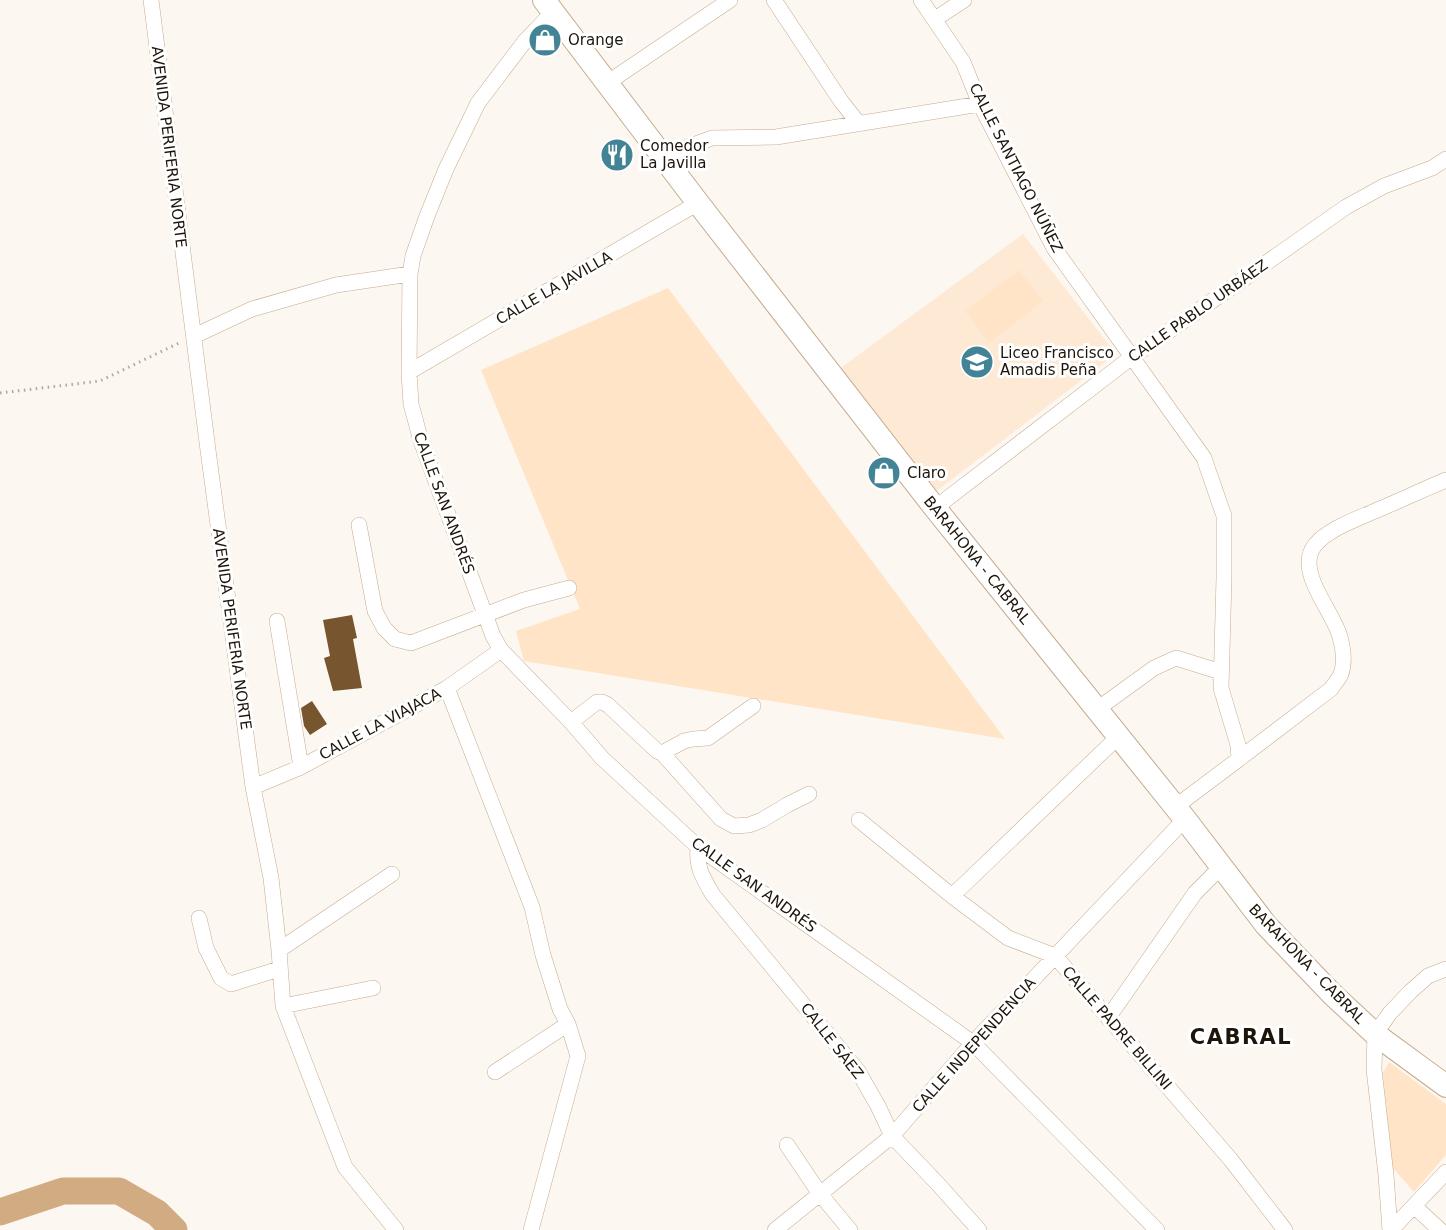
<svg xmlns="http://www.w3.org/2000/svg" width="1446" height="1230" font-family="'DejaVu Sans',sans-serif">
<style>
.built{fill:#fde9d4}
.green{fill:#ffe4c7}
.lines{fill:none;stroke-linecap:round;stroke-linejoin:round}
.river{stroke:#d1ac83;stroke-width:27}
.building{fill:#76552f}
.street-casing{stroke:#c5ab8f;stroke-width:16}
.primary-casing{stroke:#c5ab8f;stroke-width:24}
.path{stroke:#afa8a1;stroke-width:3;stroke-dasharray:1.5 4.5;stroke-linecap:butt}
.street{stroke:#fff;stroke-width:15}
.primary{stroke:#fff;stroke-width:22}
.labels{text-anchor:middle;stroke-width:6;stroke-linejoin:round;paint-order:stroke}
.poi-label{font-size:15px;fill:#1e150a;stroke:#fff;text-anchor:start}
.street-label{font-size:15px;fill:#1e150a;stroke:#fff}
.district-label{font-size:21px;font-weight:bold;letter-spacing:1.5px;fill:#1e150a;stroke:#fff}
</style>
<rect width="100%" height="100%" fill="#fcf7f1"/>
<path class="built" d="M1023,234L1116,354L934,493L838,370Z"/>
<path class="green" d="M1019,270L1043,301L989,343L965,311Z
M668,288L1005,739L524,661L516,631L580,609L481,370Z
M1389,1062L1446,1104V1155L1414,1192L1392,1167L1383,1073Z"/>
<g class="lines">
<path class="river" d="M0,1212L63,1191H119L157,1213L174,1230"/>
</g>
<path class="building" d="M352,615L357,638L353,639L362,688L333,691L324,658L330,656L323,620Z
M312,701L327,724L310,735L304,726L301,708Z"/>
<g class="lines">
<g class="street-casing">
<path id="street" d="M151,0L208,450L253,787L271,878L279,950L283,1006L345,1167L396,1230
M774,0L841,101L859,124
M921,0L963,62L980,104L1054,248L1204,458L1224,516V578L1221,688L1238,745L1239,759L1175,807
M553,12L525,41L478,103L446,169L427,216L413,256L410,274L409,372L411,404L421,441L493,636L501,650L571,722L602,758L698,847L973,1043L1157,1230
M935,19L964,0
M607,83L730,0
M663,156L712,138L776,137L980,104
M194,336L252,309L336,285L410,274
M409,372L698,203
M935,508L1132,357L1346,207L1384,186L1432,168L1446,159
M359,525L375,611L384,628L395,639L411,643L524,600L569,588
M277,621L301,767
M447,688L532,907L543,955L560,1009L568,1024L578,1056L531,1230
M1096,710L1154,668L1176,658L1221,672
M571,722L597,702H602L608,705L657,751L662,753L684,741L693,739L708,738L753,706
M662,753L721,819L734,826L749,825L762,820L787,805L809,794
M1239,759L1331,689C1334,684 1339,679 1341,674C1345,663 1343,648 1340,637C1334,612 1294,571 1315,545C1328,529 1357,519 1375,511C1399,501 1422,490 1446,480
M253,787L301,767L447,688L501,650
M859,820L952,896L1008,938L1055,956L1231,1160L1285,1230
M698,847C696,868 703,878 713,895L858,1071L878,1106L892,1136L938,1184L979,1230
M952,896L1118,737
M199,918L206,948L221,978L231,984L279,969
M279,950L392,874
M283,1006L373,988
M1108,1018L1195,893L1221,867
M495,1072L568,1024
M787,1145L820,1194L850,1230
M1414,1206L1440,1230
M775,1230L892,1136L973,1043L1185,819
M1390,1230L1386,1175L1374,1069L1375,1034L1390,1013L1411,991L1428,976L1446,969
M1391,1230L1446,1172"/>
</g>
<g class="primary-casing">
<path id="primary" d="M544,0L698,203L935,508L1185,819L1266,925L1332,994L1375,1034L1446,1086"/>
</g>
<path class="path" d="M0,393L100,381L181,342"/>
<use href="#street" class="street"/>
<use href="#primary" class="primary"/>
</g>
<defs>
<g id="shop-disc" transform="scale(1.725)"><circle r="9.5" fill="#428395" stroke="#fff"/><path d="M-5-2.5h2.3a2.7 3.5 0 0 1 5.4 0H5L5.5 6h-11ZM-1.5-2.5h3a1.5 2.3 0 0 0-3 0Z" fill="#fff"/></g>
<g id="restaurant-disc" transform="scale(1.725)"><circle r="9.5" fill="#428395" stroke="#fff"/><path d="M-5-6h1v4h1v-4h1v4h1v-4h1v5L-1.5 .5V6h-2V.5L-5-1ZM5-6V6H3V1.5H1.5Q1.5-4 5-6Z" fill="#fff"/></g>
<g id="school-disc" transform="scale(1.725)"><circle r="9.5" fill="#428395" stroke="#fff"/><path d="M0-5L7-2L0 1L-7-2ZM-4 1L0 2.5L4 1V4Q0 6-4 4Z" fill="#fff"/></g>
</defs>
<g fill-rule="evenodd">
<use href="#shop-disc" x="545" y="40"/>
<use href="#restaurant-disc" x="617" y="155"/>
<use href="#school-disc" x="977" y="362"/>
<use href="#shop-disc" x="884" y="473"/>
</g>
<g class="labels">
<g class="poi-label">
<text x="568" y="45">Orange</text>
<text x="640" y="151">Comedor<tspan x="640" dy="17">La Javilla</tspan></text>
<text x="1000" y="358">Liceo Francisco<tspan x="1000" dy="17">Amadis Peña</tspan></text>
<text x="907" y="478">Claro</text>
</g>
<g class="street-label">
<text transform="translate(169 147) rotate(83)" y="5">AVENIDA PERIFERIA NORTE</text>
<text transform="translate(1016 168) rotate(63)" y="5">CALLE SANTIAGO NÚÑEZ</text>
<text transform="translate(554 288) rotate(-30)" y="5">CALLE LA JAVILLA</text>
<text transform="translate(1198 311) rotate(-35)" y="5">CALLE PABLO URBÁEZ</text>
<text transform="translate(444 503) rotate(70)" y="5">CALLE SAN ANDRÉS</text>
<text transform="translate(977 560) rotate(51)" y="5">BARAHONA - CABRAL</text>
<text transform="translate(232 629) rotate(82)" y="5">AVENIDA PERIFERIA NORTE</text>
<text transform="translate(380 724) rotate(-28)" y="5">CALLE LA VIAJACA</text>
<text transform="translate(754 885) rotate(36)" y="5">CALLE SAN ANDRÉS</text>
<text transform="translate(1307 964) rotate(46)" y="5">BARAHONA - CABRAL</text>
<text transform="translate(1117 1028) rotate(49)" y="5">CALLE PADRE BILLINI</text>
<text transform="translate(832 1041) rotate(52)" y="5">CALLE SÁEZ</text>
<text transform="translate(974 1045) rotate(-48)" y="5">CALLE INDEPENDENCIA</text>
</g>
<g class="district-label">
<text x="1241" y="1044">CABRAL</text>
</g>
</g>
</svg>
